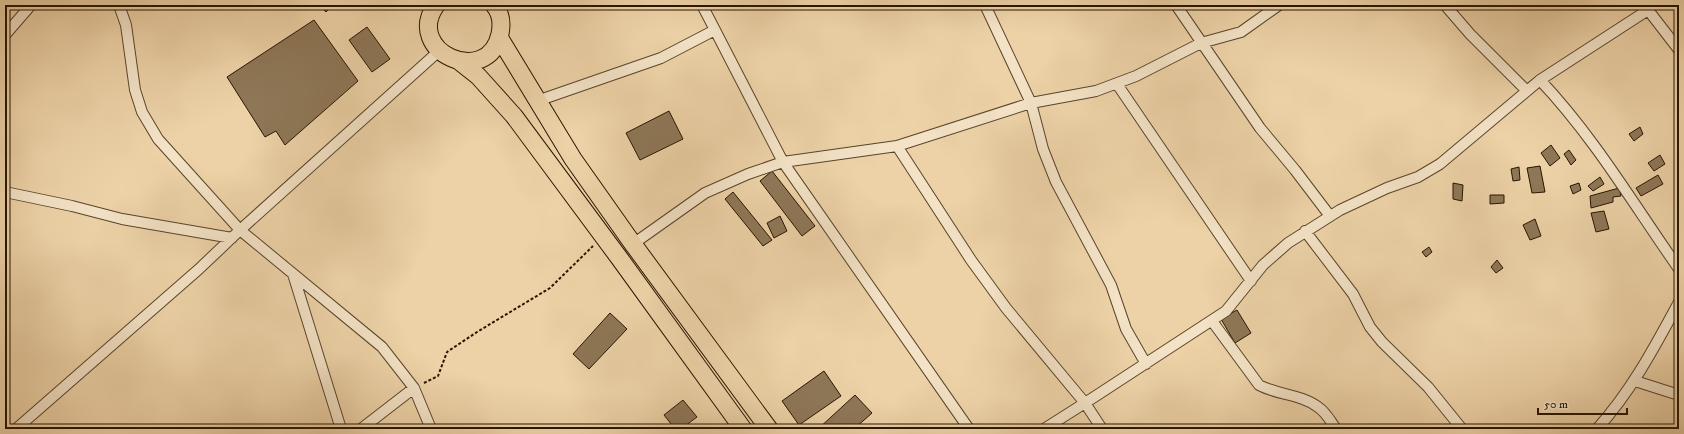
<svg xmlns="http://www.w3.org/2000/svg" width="1684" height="434" font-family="'IM FELL DW Pica',serif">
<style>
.building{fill:#8e7757;stroke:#281500}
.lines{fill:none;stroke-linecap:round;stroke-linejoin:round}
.street-casing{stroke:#59442a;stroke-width:12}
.highway-casing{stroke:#281500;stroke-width:19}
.path{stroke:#281500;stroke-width:2;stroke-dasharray:3 2;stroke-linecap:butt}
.street{stroke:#f3e2c6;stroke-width:10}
.highway{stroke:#edd2a7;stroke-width:17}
</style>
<rect width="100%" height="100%" fill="#edd2a7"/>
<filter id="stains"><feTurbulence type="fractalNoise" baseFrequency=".005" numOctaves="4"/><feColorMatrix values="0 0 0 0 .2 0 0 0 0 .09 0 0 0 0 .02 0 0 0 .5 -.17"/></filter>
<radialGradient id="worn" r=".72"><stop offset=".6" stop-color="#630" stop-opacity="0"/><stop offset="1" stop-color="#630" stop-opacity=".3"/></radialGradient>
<path class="building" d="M319,5H333L326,12Z
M314,20L358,81L285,145L276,131L265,137L227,77Z
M367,27L390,59L372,72L349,40Z
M669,111L683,139L640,160L626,133Z
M1640,127L1643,134L1634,141L1629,134Z
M1551,145L1560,158L1550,166L1541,153Z
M1569,150L1576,160L1571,165L1564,154Z
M1660,155L1665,164L1654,171L1648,163Z
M1540,166L1545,192L1532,193L1527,168Z
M1519,167L1520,180L1513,181L1511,169Z
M772,171L815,226L802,236L760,181Z
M1658,175L1663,184L1641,196L1636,188Z
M1600,177L1604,184L1593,191L1588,186Z
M1453,183L1463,185L1462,201L1453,199Z
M1579,183L1581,190L1573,194L1570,186Z
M1619,188L1621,196L1613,197V202L1591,208L1590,196Z
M733,192L772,240L763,246L725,199Z
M1490,195H1504V203L1490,204Z
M1604,211L1609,229L1596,232L1591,213Z
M780,216L787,231L774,238L767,223Z
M1535,219L1541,236L1530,240L1523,225Z
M1429,247L1432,252L1426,257L1422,252Z
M1497,260L1503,268L1496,273L1491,267Z
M1237,310L1251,333L1235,343L1221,319Z
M610,313L627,329L589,369L573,354Z
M824,371L841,396L799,425L782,401Z
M855,395L872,413L854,429H818Z
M683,400L697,417L681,429H675L664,415Z"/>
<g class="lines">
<g class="street-casing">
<path id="street" d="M119,5L126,25L135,90L142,112L158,139L240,230L382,347L414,388L431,429
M985,5L1031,103L1043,149L1056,182L1111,285L1126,329L1146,364
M1176,5L1260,128L1295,170L1330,216
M1445,5L1470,34L1527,91
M1645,6L1679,50
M715,30L783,162L969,429
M5,35L31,5
M1540,80C1594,137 1634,205 1679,269
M1117,84L1251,281
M537,101L661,58L715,30L702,5
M897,146L971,260L1006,308L1085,403L1226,311L1263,265L1288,243L1340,210L1387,188L1418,177L1440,164L1540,80L1648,10
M5,192L72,206L122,219L232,238
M1305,231L1353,294L1370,327L1382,342L1428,387L1462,429
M633,244L705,193L748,174L783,162L897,146L1031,103L1096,91L1136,76L1201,43L1241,32L1279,5
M293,274L341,429
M1212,321L1259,385C1277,395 1301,394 1318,407C1326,412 1331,422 1336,429
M1635,381L1679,395
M16,429L199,269L240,230L439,51
M361,429L414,388
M1044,429L1085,403L1102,429
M1597,429C1632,390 1654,348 1679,302"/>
</g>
<g class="highway-casing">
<path id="highway" d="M436,5C403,52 488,89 500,34C502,24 501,13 494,5
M499,37L573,159L633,244L769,429
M459,61L478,76L514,116L620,259L743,429"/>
</g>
<path class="path" d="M424,383L438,376L447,352L477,332L550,288L593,246"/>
<use href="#street" class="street"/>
<use href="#highway" class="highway"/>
</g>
<rect width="1684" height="434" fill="none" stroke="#edd2a7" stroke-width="20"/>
<rect x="6" y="6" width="1672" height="422" fill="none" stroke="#281500" stroke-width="2"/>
<rect x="10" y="10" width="1664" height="414" fill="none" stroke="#281500"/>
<path d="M1538 408v6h89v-6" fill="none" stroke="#281500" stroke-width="2"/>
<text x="1544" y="408" font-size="12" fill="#281500" stroke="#f3e2c6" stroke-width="3" paint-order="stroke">50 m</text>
<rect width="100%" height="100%" filter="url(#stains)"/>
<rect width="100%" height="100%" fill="url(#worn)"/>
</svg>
